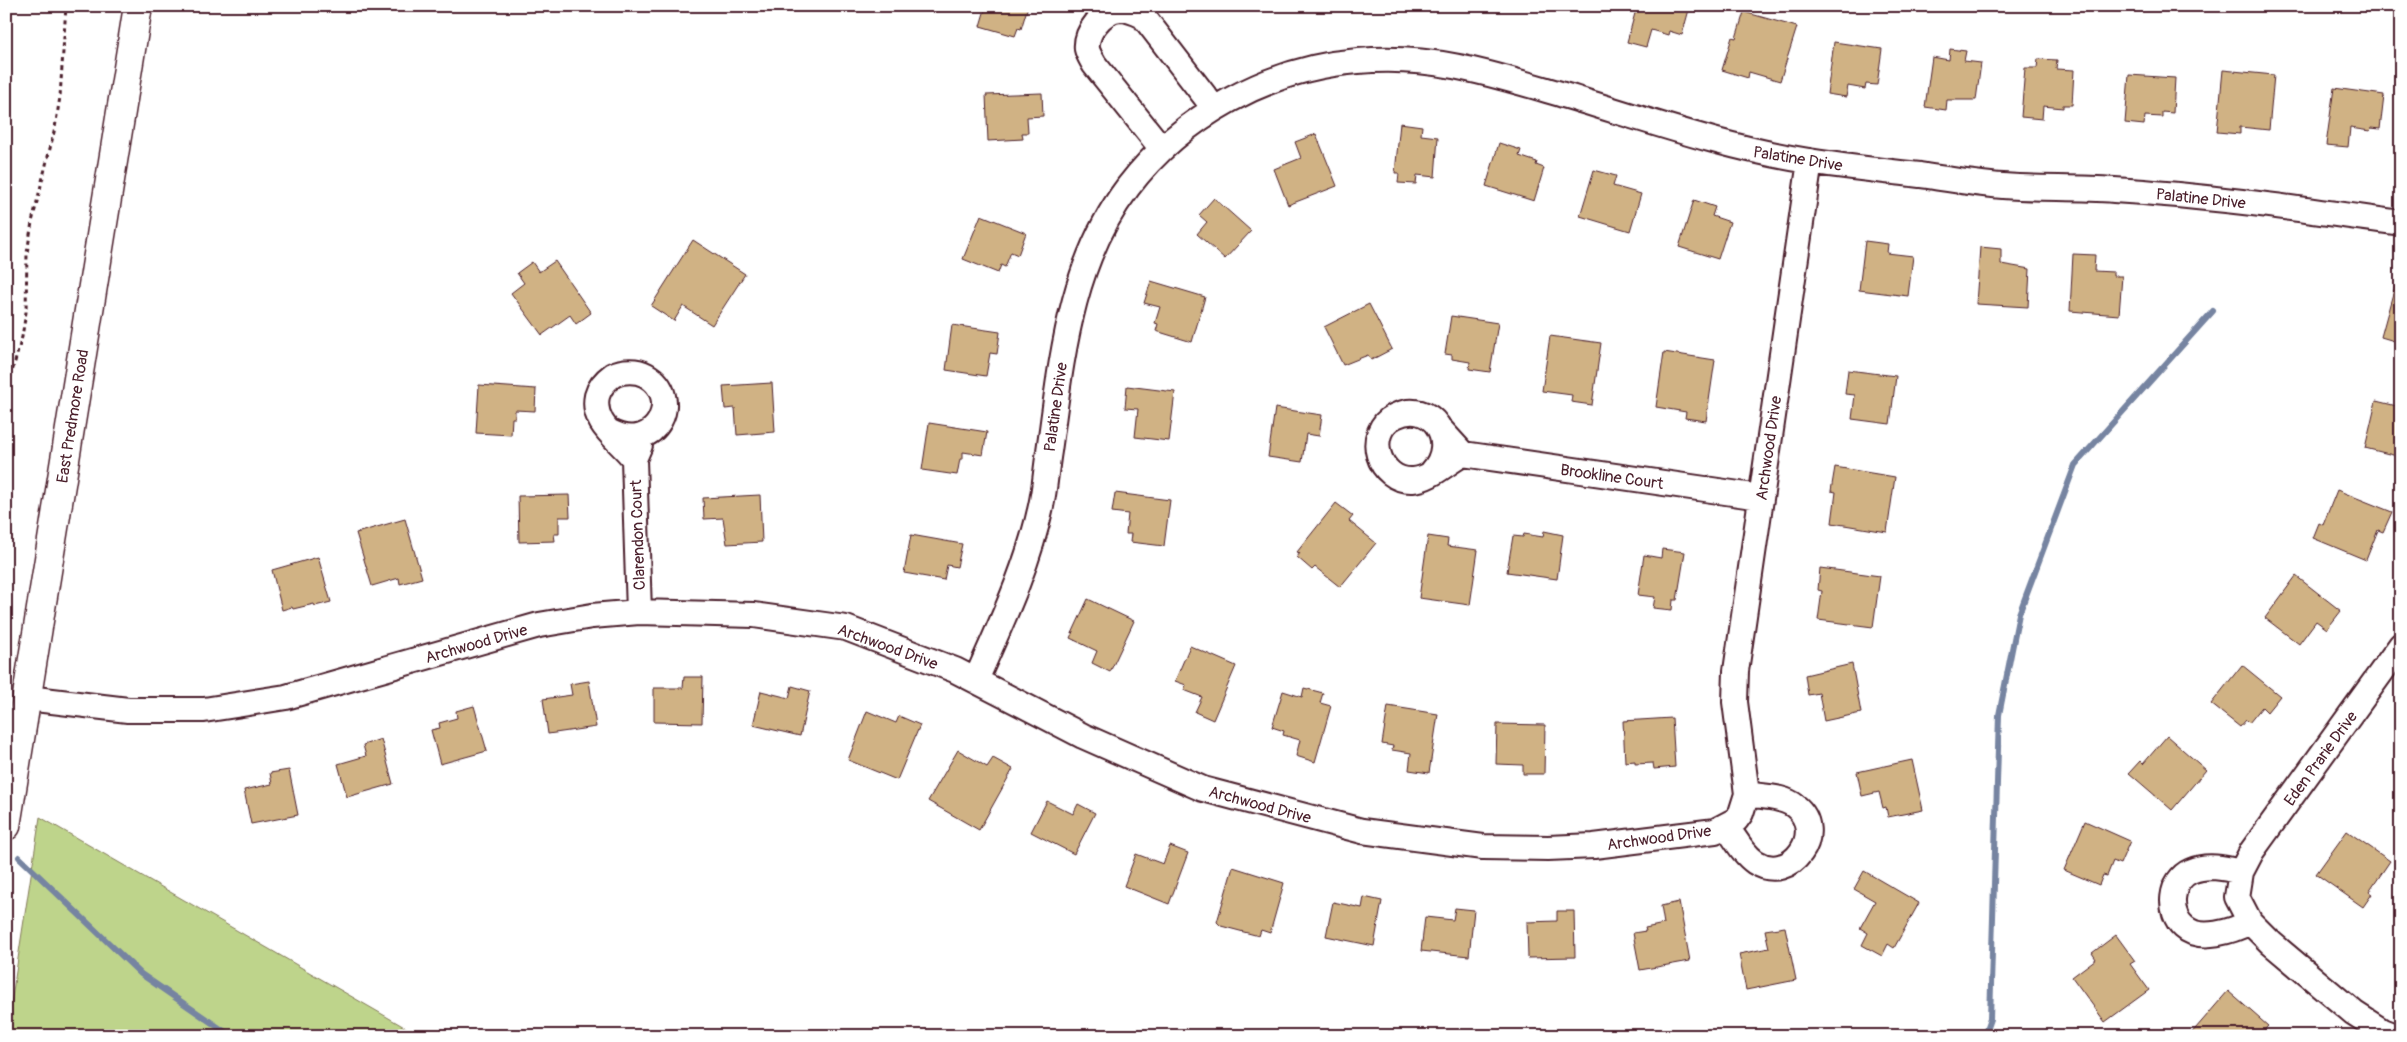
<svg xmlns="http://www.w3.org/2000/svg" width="2407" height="1042" font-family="Pangolin,sans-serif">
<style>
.green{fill:#bed48b;stroke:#847a5b}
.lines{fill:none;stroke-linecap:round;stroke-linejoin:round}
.stream{stroke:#7684a1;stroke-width:6}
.building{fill:#d0b284;stroke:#4a1f2b}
.minor-casing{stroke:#4a1f2b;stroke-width:28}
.tertiary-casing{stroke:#4a1f2b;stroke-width:31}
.path{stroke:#4a1f2b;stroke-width:3;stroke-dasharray:4 4;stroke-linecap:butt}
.minor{stroke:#fff;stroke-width:24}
.tertiary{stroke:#fff;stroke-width:28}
.labels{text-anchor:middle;stroke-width:4;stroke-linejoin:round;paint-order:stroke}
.street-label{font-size:16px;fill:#4a1f2b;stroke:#fff}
</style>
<rect width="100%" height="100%" fill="#fff"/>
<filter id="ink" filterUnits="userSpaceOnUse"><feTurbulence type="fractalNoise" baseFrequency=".02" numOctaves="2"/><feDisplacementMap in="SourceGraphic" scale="10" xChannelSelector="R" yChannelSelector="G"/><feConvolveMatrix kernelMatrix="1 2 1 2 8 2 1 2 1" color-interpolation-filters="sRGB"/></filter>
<g filter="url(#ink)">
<path class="green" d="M40,817L420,1036H6Z"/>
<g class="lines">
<path class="stream" d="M19,857L141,974L231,1036
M1984,1036L1990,1019L1999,715L2019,614L2075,465L2213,311"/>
</g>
<path class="building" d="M986,6H1028L1021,29L1018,28L1015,36L980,26Z
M1637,6H1690L1682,35L1669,31L1668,35L1651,30L1646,47L1627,42Z
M1744,12L1797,27L1780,81L1749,72L1748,78L1722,70L1732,37L1736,38Z
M1834,42L1882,49L1877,85L1866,84L1865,89L1848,86L1846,97L1827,94Z
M1950,49L1966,51L1964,61L1981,63L1976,100H1947L1946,110L1925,107L1932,57L1949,60Z
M2038,59L2057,60L2056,69L2074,70L2072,105H2063V108L2043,106L2042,119L2021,117L2025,68H2037Z
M2223,70L2274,75L2269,130L2240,127V134L2217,132Z
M2129,75L2175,78L2173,113L2162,112V117L2145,116L2144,125L2125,123Z
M2334,88L2384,95L2380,129L2371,128L2370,131L2350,128L2348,147L2326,145Z
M1042,93L1043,116L1027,117L1028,133H1022L1023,139L988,141L986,95Z
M1400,123L1422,126L1421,135L1438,137L1435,177L1417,175L1416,184L1398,183L1399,173H1395Z
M1316,134L1337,186L1288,205L1274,169L1301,158L1295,142Z
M1499,143L1521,150L1519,156L1537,162L1536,165L1544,168L1534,201L1486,186Z
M1594,170L1616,176L1613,186L1641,194L1630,231L1580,216Z
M1214,198L1251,231L1225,259L1197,234L1207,222L1199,215Z
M1694,200L1715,207L1712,216L1730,222L1718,259L1679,247Z
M981,215L1026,233L1018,255L1011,252L1005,267L1001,265L998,273L963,259Z
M693,240L745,274L712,325L683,306L674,321L651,306Z
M1865,241L1888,244L1887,253L1913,256L1908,296L1859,290Z
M1980,247L2001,249V264L2030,269L2028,307L1976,304Z
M2073,254L2095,255L2094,271L2113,272V276H2122L2119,315L2070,311Z
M555,261L591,313L576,324L570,315L542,335L511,293L524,283L517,273L532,262L539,272Z
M1151,281L1205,297L1192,342L1156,331L1158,324L1155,323L1160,307L1144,303Z
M2395,286H2401V343L2381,337Z
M1369,304L1392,349L1371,360L1368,355L1343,365L1324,327Z
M1451,316L1498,323L1490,372L1469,369L1470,362L1452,359V355L1445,354Z
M952,325L1000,332L997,354L990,353L986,376L946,370Z
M1550,336L1601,343L1592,405L1571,402L1572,395L1542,391Z
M1664,352L1715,360L1706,421L1685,418L1686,412L1656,407Z
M1848,370L1896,376L1890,424L1852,419L1855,395L1845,394Z
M772,383L775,432L737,435L735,408L725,409L723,386Z
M479,385L536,389L535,411L515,410V418H512L511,435L476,433Z
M1127,386L1175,392L1169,441L1135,437L1138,409L1125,408Z
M2376,401L2401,407V448H2398L2397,456L2365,448Z
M1275,408L1322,415L1319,436L1306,434L1302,462L1268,457Z
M929,423L987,432L983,455L963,452V459H960L957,475L922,470Z
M1835,467L1895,477L1887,532L1832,523L1836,492L1831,491Z
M2337,490L2392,512L2383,532L2378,530L2366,560L2313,538L2319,523L2323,525Z
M1115,493L1170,500L1164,546L1130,542L1131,534H1126L1128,514L1112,512Z
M569,495L570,517H559V534H554L555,541L519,542L518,496Z
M760,495L762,542L727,544L723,518L704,519L703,498Z
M1336,503L1353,516L1349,521L1376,543L1340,587L1315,567L1312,570L1297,557L1300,553L1297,552Z
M405,519L422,578L400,584L399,578L372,586L356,533Z
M1544,531L1563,535L1557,579L1507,572L1513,536L1523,537L1524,534L1543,537Z
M911,535L962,544L957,567L947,565L944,580L904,573Z
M1428,536L1448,539L1447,546L1478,550L1470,605L1419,598Z
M1662,549L1685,552L1677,600H1673L1672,610L1653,608L1655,597L1638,595L1644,555L1661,558Z
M318,557L331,602L315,606L314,604L293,609L292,607L282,610L272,570Z
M1820,568L1880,576L1873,627L1818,620L1822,591L1818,590Z
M2296,576L2341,611L2327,629L2316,621L2299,644L2265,618Z
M1088,599L1134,621L1110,672L1092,663L1097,651L1070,638Z
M1190,646L1236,666L1213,720L1195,712L1202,697L1184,690L1186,685L1175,681Z
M1852,664L1861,713L1824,721L1819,693L1808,695L1805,675Z
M2242,665L2280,696L2267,712L2262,707L2249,723L2246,720L2240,727L2211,704Z
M684,677H703L702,723L654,722V688H683Z
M589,681L596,727L548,734L543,699L572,695L570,684Z
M792,686L810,691L800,736L753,725L761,691L789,698Z
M1304,688L1323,693L1320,703L1331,706L1315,762L1296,756L1300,740L1283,735L1284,731L1272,727L1283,691L1302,697Z
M474,706L487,751L440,764L431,730L440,728L439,723L457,718L456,711Z
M1388,706L1438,714L1429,773L1409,770L1411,753L1392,750L1393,746L1382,744Z
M867,711L896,723L899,716L920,725L897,780L848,760Z
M1672,718L1675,767L1654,769L1653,763L1635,764V761L1625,762L1623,721Z
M1497,724L1545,725L1544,774H1523V765L1496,764Z
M2167,736L2206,770L2172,810L2129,773L2140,761L2143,764Z
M381,739L393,784L347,797L338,764L366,756L363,745Z
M958,750L987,767L993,758L1013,769L979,830L928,801Z
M1912,760L1923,810L1888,817L1886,807L1883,808L1879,792L1862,796L1857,772Z
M289,770L298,815L251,824L244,790L272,784L270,773Z
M1047,801L1073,814L1078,804L1095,813L1074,854L1031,832Z
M2085,821L2130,841L2120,864L2113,861L2107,876L2103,875L2099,885L2064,870Z
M2347,831L2390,861L2369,892L2372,894L2363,907L2316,874Z
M1170,846L1188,853L1169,904L1124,886L1136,854L1163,864Z
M1233,867L1284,883L1270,933L1261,930L1259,936L1221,926L1217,922Z
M1864,871L1919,903L1894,948L1888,944L1882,956L1862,945L1868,933L1860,928L1875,901L1854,889Z
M1364,897L1382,901L1374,946L1326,936L1333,902L1362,908Z
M1679,902L1690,961L1640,970L1633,933L1646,931L1645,928L1664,924L1661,906Z
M1455,908L1474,910L1469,956L1421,951L1425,917L1453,920Z
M1557,911H1574L1575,957L1528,958L1527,922L1557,921Z
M1785,927L1796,980L1746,990L1739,954L1769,948L1765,930Z
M2116,935L2135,961L2130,964L2149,990L2105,1022L2072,977L2096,959L2092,953Z
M2228,991L2268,1026L2259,1036H2189Z"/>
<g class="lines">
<g class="minor-casing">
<path id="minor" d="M1162,149L1094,64C1092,60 1088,54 1087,49C1085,32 1103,10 1120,9C1129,9 1135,12 1143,16L1214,108
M1442,431L1463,454L1760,497
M610,432C657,456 684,396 646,375C637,370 623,370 613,375C606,380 599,388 597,396C591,424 619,439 634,459
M1432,472C1460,441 1431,398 1395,416C1363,432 1378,482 1413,480C1431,479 1447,462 1463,454
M639,612L634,459L640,445
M976,680C1001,623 1028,567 1041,506C1045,488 1046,469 1049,451C1062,358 1070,264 1128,187C1182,116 1269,68 1358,61C1434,54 1495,75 1567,96C1647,120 1726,148 1809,161C1846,167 1883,171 1920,175C1947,179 1975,184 2003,186C2040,189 2077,187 2114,190C2210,196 2306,210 2401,223
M27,698L128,710H204L286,697L539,625L592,616L639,612L754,615L846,628L955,670L1083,736L1203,789L1362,831L1483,847L1548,848L1594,846L1715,831L1736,820L1741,813L1747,794L1735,702L1736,671L1810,161
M1726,826C1735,838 1743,854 1755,862C1791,885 1828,832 1795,806C1783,796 1762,797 1747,794
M2241,872C2224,868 2207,864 2191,871C2170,880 2167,912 2184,927C2200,942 2233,931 2250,922
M2395,1036L2382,1031L2354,1013L2271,943L2250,922L2237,897L2241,872L2252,851L2401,645"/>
</g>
<g class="tertiary-casing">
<path id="tertiary" d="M6,826L138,6"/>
</g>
<path class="path" d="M6,393L22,337L26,312L27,253L32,222L55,128L60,97L66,6"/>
<use href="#minor" class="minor"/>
<use href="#tertiary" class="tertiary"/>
</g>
</g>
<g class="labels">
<g class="street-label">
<text transform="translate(1798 158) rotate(9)" y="6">Palatine Drive</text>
<text transform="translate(2201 198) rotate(6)" y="6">Palatine Drive</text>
<text transform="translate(1055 407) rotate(-82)" y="6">Palatine Drive</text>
<text transform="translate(72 416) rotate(-81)" y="6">East Predmore Road</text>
<text transform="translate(1768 448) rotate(-82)" y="6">Archwood Drive</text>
<text transform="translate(1612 476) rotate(8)" y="6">Brookline Court</text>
<text transform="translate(637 535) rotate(-92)" y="6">Clarendon Court</text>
<text transform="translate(476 643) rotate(-16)" y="6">Archwood Drive</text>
<text transform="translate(888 646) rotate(20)" y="6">Archwood Drive</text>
<text transform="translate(2320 758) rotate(-54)" y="6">Eden Prarie Drive</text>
<text transform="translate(1260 804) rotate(15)" y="6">Archwood Drive</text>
<text transform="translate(1659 837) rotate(-8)" y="6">Archwood Drive</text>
</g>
</g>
<rect width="2407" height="1042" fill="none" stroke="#fff" stroke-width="25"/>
<rect x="12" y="12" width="2382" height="1017" fill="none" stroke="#4a1f2b" stroke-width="2" filter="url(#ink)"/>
</svg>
